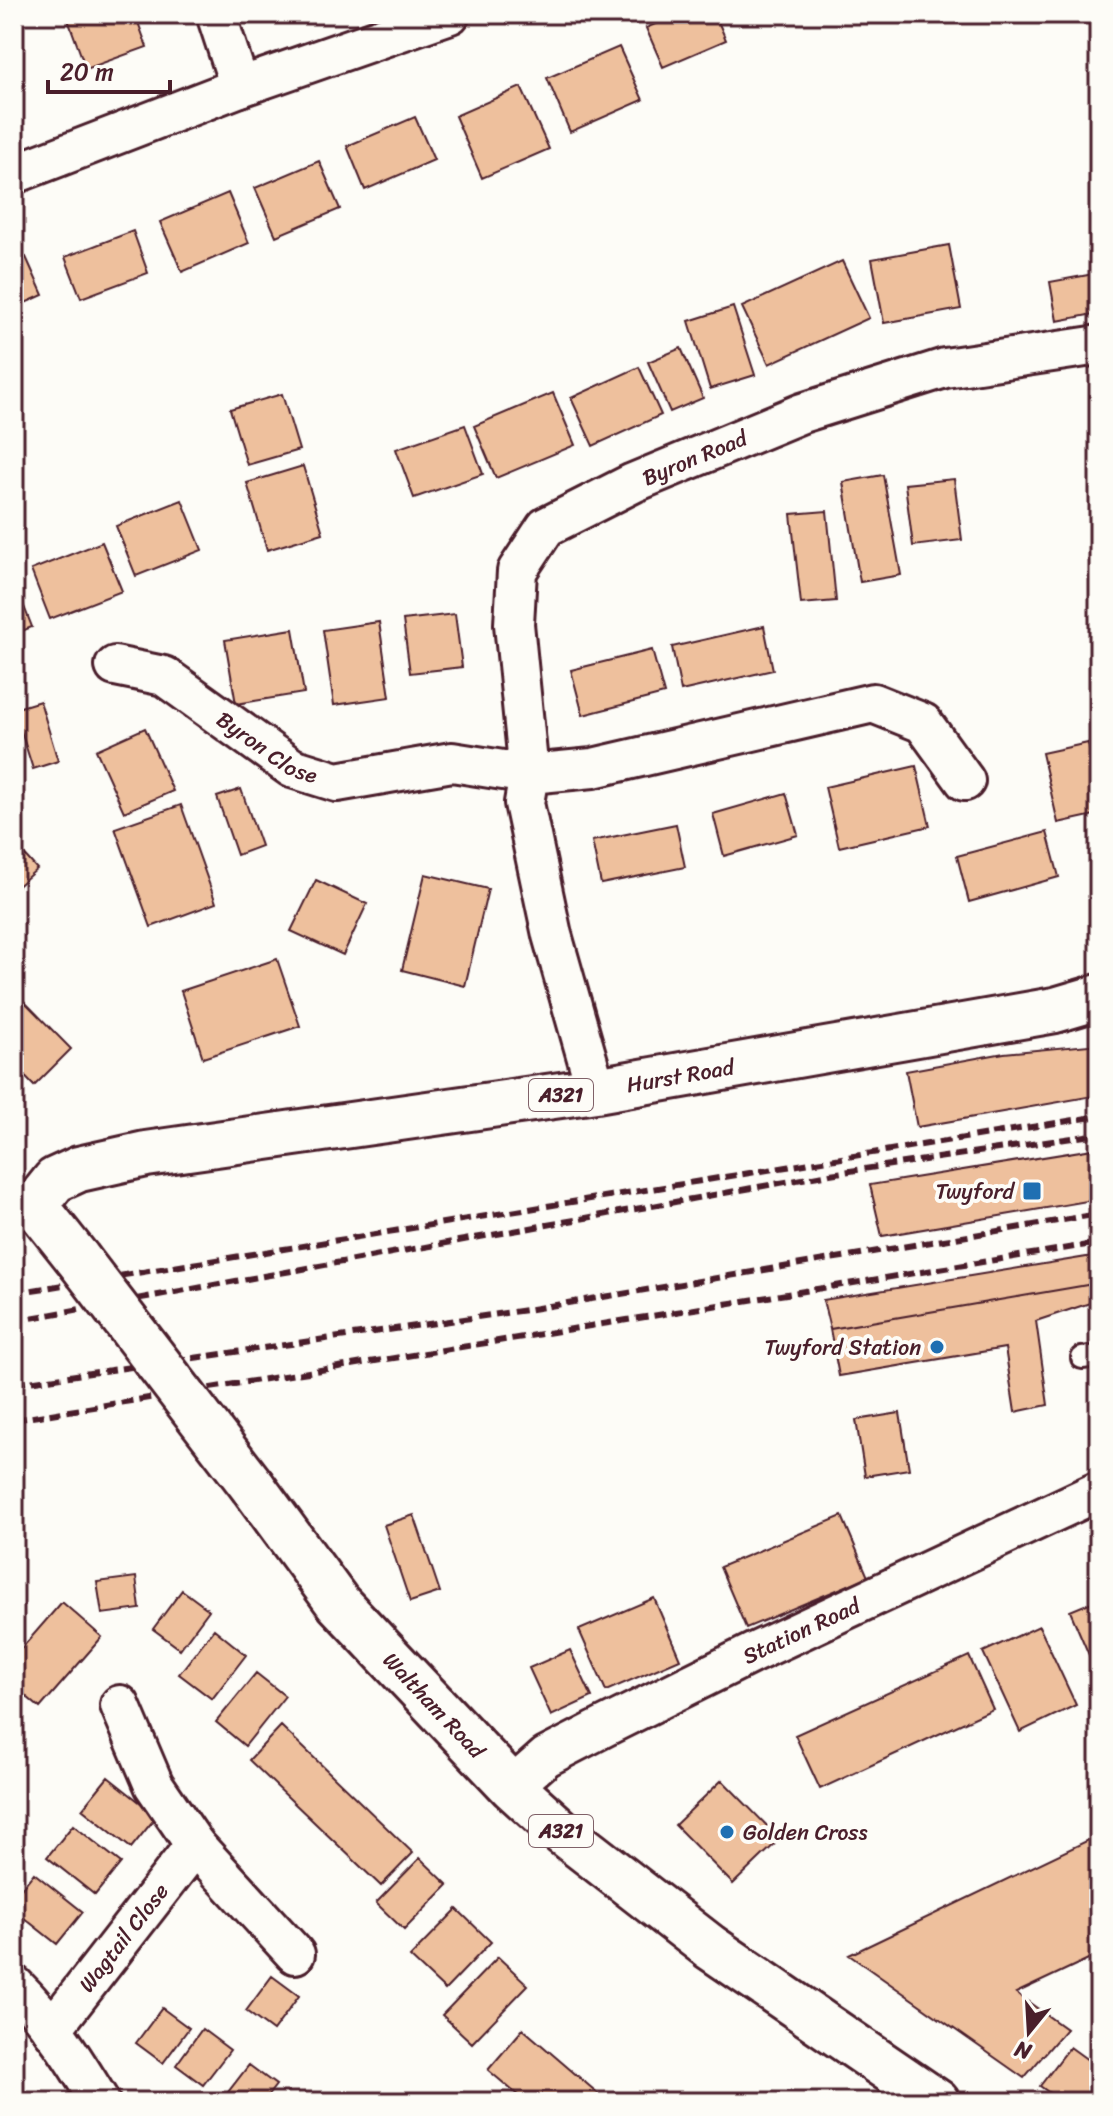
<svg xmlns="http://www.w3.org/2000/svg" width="1113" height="2116" font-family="Sriracha,sans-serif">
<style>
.building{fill:#eec09d;stroke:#4a1f2b;stroke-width:2}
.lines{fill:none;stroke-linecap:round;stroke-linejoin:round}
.lane-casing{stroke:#4a1f2b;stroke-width:26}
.street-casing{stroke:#4a1f2b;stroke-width:44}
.primary-casing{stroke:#4a1f2b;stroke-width:50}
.lane{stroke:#fdfcf7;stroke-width:20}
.street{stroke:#fdfcf7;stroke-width:38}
.primary{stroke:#fdfcf7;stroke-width:44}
.rail{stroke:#4a1f2b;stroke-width:6;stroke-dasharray:12 6;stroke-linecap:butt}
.primary-bridge-casing{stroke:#4a1f2b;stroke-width:50;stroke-linecap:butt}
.primary-bridge{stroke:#fdfcf7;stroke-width:44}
.poi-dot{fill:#1f6fb2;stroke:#fdfcf7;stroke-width:3}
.labels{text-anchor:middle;stroke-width:8;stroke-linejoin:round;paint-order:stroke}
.shield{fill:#fdfcf7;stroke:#806168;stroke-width:2}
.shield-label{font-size:20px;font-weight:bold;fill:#4a1f2b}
.street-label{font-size:22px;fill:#4a1f2b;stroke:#fdfcf7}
.poi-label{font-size:22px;fill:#4a1f2b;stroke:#fdfcf7;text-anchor:end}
</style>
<rect width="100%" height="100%" fill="#fdfcf7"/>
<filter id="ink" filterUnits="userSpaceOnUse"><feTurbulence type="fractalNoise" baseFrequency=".0125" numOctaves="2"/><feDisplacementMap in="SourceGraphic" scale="16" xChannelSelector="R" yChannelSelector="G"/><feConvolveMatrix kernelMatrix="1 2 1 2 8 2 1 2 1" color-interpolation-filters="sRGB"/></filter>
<g filter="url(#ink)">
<path class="building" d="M66,14H135L147,47L86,69Z
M678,14H715L726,40L663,67L646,28Z
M619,47L643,100L570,132L547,78Z
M521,87L549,149L482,178L455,116Z
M415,117L434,160L365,190L347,146Z
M319,161L340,209L276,236L255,188Z
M228,193L249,243L182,272L160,222Z
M133,231L148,273L81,298L65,257Z
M949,245L961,309L884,323L872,259Z
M26,257L43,295L14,308V262Z
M842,261L869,318L769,364L742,307Z
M1099,273V313L1057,321L1050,282Z
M733,307L755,375L710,389L689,321Z
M681,348L703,398L670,412L648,362Z
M639,367L661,415L593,446L571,398Z
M553,393L575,445L496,478L474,426Z
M282,394L299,450L247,465L230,409Z
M465,425L483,474L414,498L396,449Z
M303,466L323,533L267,550L247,483Z
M883,475L901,575L860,582L843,482Z
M954,479L962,540L913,546L905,484Z
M182,500L202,550L136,576L116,526Z
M827,511L836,601L801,604L791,514Z
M102,542L122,591L50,619L31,570Z
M14,581L32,627L14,634Z
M455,614L462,667L410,673L403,620Z
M379,622L390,697L334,705L323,630Z
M764,626L773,670L681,691L672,647Z
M293,629L304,693L236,704L225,640Z
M652,650L664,694L583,715L571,670Z
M40,701L58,761L33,769L14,709Z
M145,728L173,791L124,812L96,750Z
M1088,743L1099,790V814L1058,823L1042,753Z
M916,766L930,826L839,847L825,787Z
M241,789L261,846L237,855L217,797Z
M786,793L798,835L724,856L713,814Z
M181,805L216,903L151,927L115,828Z
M676,824L685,867L601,884L592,841Z
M1047,832L1059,877L969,902L957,856Z
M14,843L37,869L14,889Z
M425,874L488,889L465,986L402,970Z
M316,880L367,904L343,955L291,931Z
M277,959L300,1026L203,1058L181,991Z
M14,991L71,1049L34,1086L14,1065Z
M1099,1044V1095L917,1127L906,1071L1004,1053Z
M1099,1148V1199L882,1236L870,1185Z
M1099,1255V1283L830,1329L823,1300Z
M1099,1283V1300L1036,1321L1048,1405L1015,1412L1005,1348L839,1376L830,1329Z
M900,1413L909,1469L865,1476L856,1420Z
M414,1515L440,1592L410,1602L384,1525Z
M842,1516L868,1577L746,1628L720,1567Z
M136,1577L140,1609L102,1614L97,1582Z
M182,1590L209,1610L180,1649L153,1629Z
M654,1598L680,1659L606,1691L579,1630Z
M1099,1599V1678L1070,1611Z
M62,1602L102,1637L40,1708L14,1686V1657Z
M1039,1626L1076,1705L1020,1732L983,1652Z
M214,1629L246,1655L212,1699L179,1674Z
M570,1650L592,1697L551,1716L529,1668Z
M969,1656L993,1709L820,1789L795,1735Z
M256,1673L285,1696L245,1746L216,1722Z
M281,1726L413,1853L381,1886L249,1760Z
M108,1777L157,1816L131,1848L82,1809Z
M722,1780L780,1839L733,1884L675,1825Z
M73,1825L121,1863L95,1895L47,1857Z
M1099,1835V1954L1016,1993L1066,2029L1024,2078L849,1955Z
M420,1858L448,1885L404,1930L376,1903Z
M34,1873L83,1912L57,1944L14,1910V1898Z
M457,1909L491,1942L445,1990L410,1957Z
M498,1957L528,1985L472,2043L442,2015Z
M272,1976L299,1996L273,2031L246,2011Z
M162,2008L189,2028L163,2063L136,2043Z
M202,2029L230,2050L203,2085L176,2065Z
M523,2029L608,2102H526L488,2070Z
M1070,2047L1099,2068V2102H1062L1040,2086Z
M249,2065L276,2085L263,2102H224L222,2100Z"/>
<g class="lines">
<g class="lane-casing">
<path id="lane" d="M1082,1358L1099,1356"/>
</g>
<g class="street-casing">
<g id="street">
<path d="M216,14L240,87"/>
<path d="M14,174L240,87L450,14"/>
<path id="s1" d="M115,666L164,676L292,768L337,782L452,762L529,774L514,624L517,571L546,527L633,483L802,413L945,368L1099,345"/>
<path d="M596,1090L552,935L524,803L529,774L593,768L873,703L923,723L965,781"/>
<path d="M120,1705L154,1785L195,1845L295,1954"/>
<path id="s2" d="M512,1787L546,1757L606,1726L755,1652L1099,1491"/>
<path d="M14,1985C49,2019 75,2061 100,2102"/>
<path id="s3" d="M52,2029L195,1845"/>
</g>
</g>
<g class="primary-casing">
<g id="primary">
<path id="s4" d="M78,1259L35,1205L55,1180L79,1169L146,1154L596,1090L1055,1010L1099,997"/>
<path id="s5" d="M253,1487L338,1603L512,1787L563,1833L710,1947L937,2102"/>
</g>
</g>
<use href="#lane" class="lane"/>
<use href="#street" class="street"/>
<use href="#primary" class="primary"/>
<path class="rail" d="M14,1293L1099,1116
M14,1321L830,1174L1099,1134
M14,1384L526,1310L1099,1214
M14,1420L1099,1243"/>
<g class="primary-bridge-casing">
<path id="primary-bridge" d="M78,1259L253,1487"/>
</g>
<use href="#primary-bridge" class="primary-bridge"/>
</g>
</g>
<g class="poi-dot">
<rect x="1022" y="1181" width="20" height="20" rx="4"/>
<circle cx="937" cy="1347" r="8"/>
<circle cx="727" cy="1832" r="8"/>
</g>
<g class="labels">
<g class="shield">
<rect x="529" y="1079" width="64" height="32" rx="6"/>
<rect x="529" y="1815" width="64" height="32" rx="6"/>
</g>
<g class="shield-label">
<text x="561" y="1102">A321</text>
<text x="561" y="1838">A321</text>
</g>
<g class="street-label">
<text dy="8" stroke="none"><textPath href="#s1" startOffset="870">Byron Road</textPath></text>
<text dy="8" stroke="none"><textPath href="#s1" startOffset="176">Byron Close</textPath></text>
<text dy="8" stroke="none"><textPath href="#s4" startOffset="736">Hurst Road</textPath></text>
<text dy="8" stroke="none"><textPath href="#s2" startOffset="330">Station Road</textPath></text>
<text dy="8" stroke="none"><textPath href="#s5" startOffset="284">Waltham Road</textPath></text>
<text dy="8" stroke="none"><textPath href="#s3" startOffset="116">Wagtail Close</textPath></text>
</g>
<g class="poi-label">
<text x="1014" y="1199">Twyford</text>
<text x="921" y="1355">Twyford Station</text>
<text x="743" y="1840" text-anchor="start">Golden Cross</text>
</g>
</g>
<rect width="1113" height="2116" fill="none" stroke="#fdfcf7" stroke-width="48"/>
<rect x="24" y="24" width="1065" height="2068" fill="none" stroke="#4a1f2b" stroke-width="3" filter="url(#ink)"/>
<g transform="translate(1029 2032) rotate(198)" stroke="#fdfcf7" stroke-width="6" paint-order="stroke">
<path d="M0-6L14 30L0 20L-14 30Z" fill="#4a1f2b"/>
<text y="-12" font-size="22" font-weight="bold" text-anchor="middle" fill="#4a1f2b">N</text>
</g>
<path d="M48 80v12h122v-12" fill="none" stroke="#4a1f2b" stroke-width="4"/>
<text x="60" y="80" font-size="24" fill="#4a1f2b" stroke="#fdfcf7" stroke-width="6" paint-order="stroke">20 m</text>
</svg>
